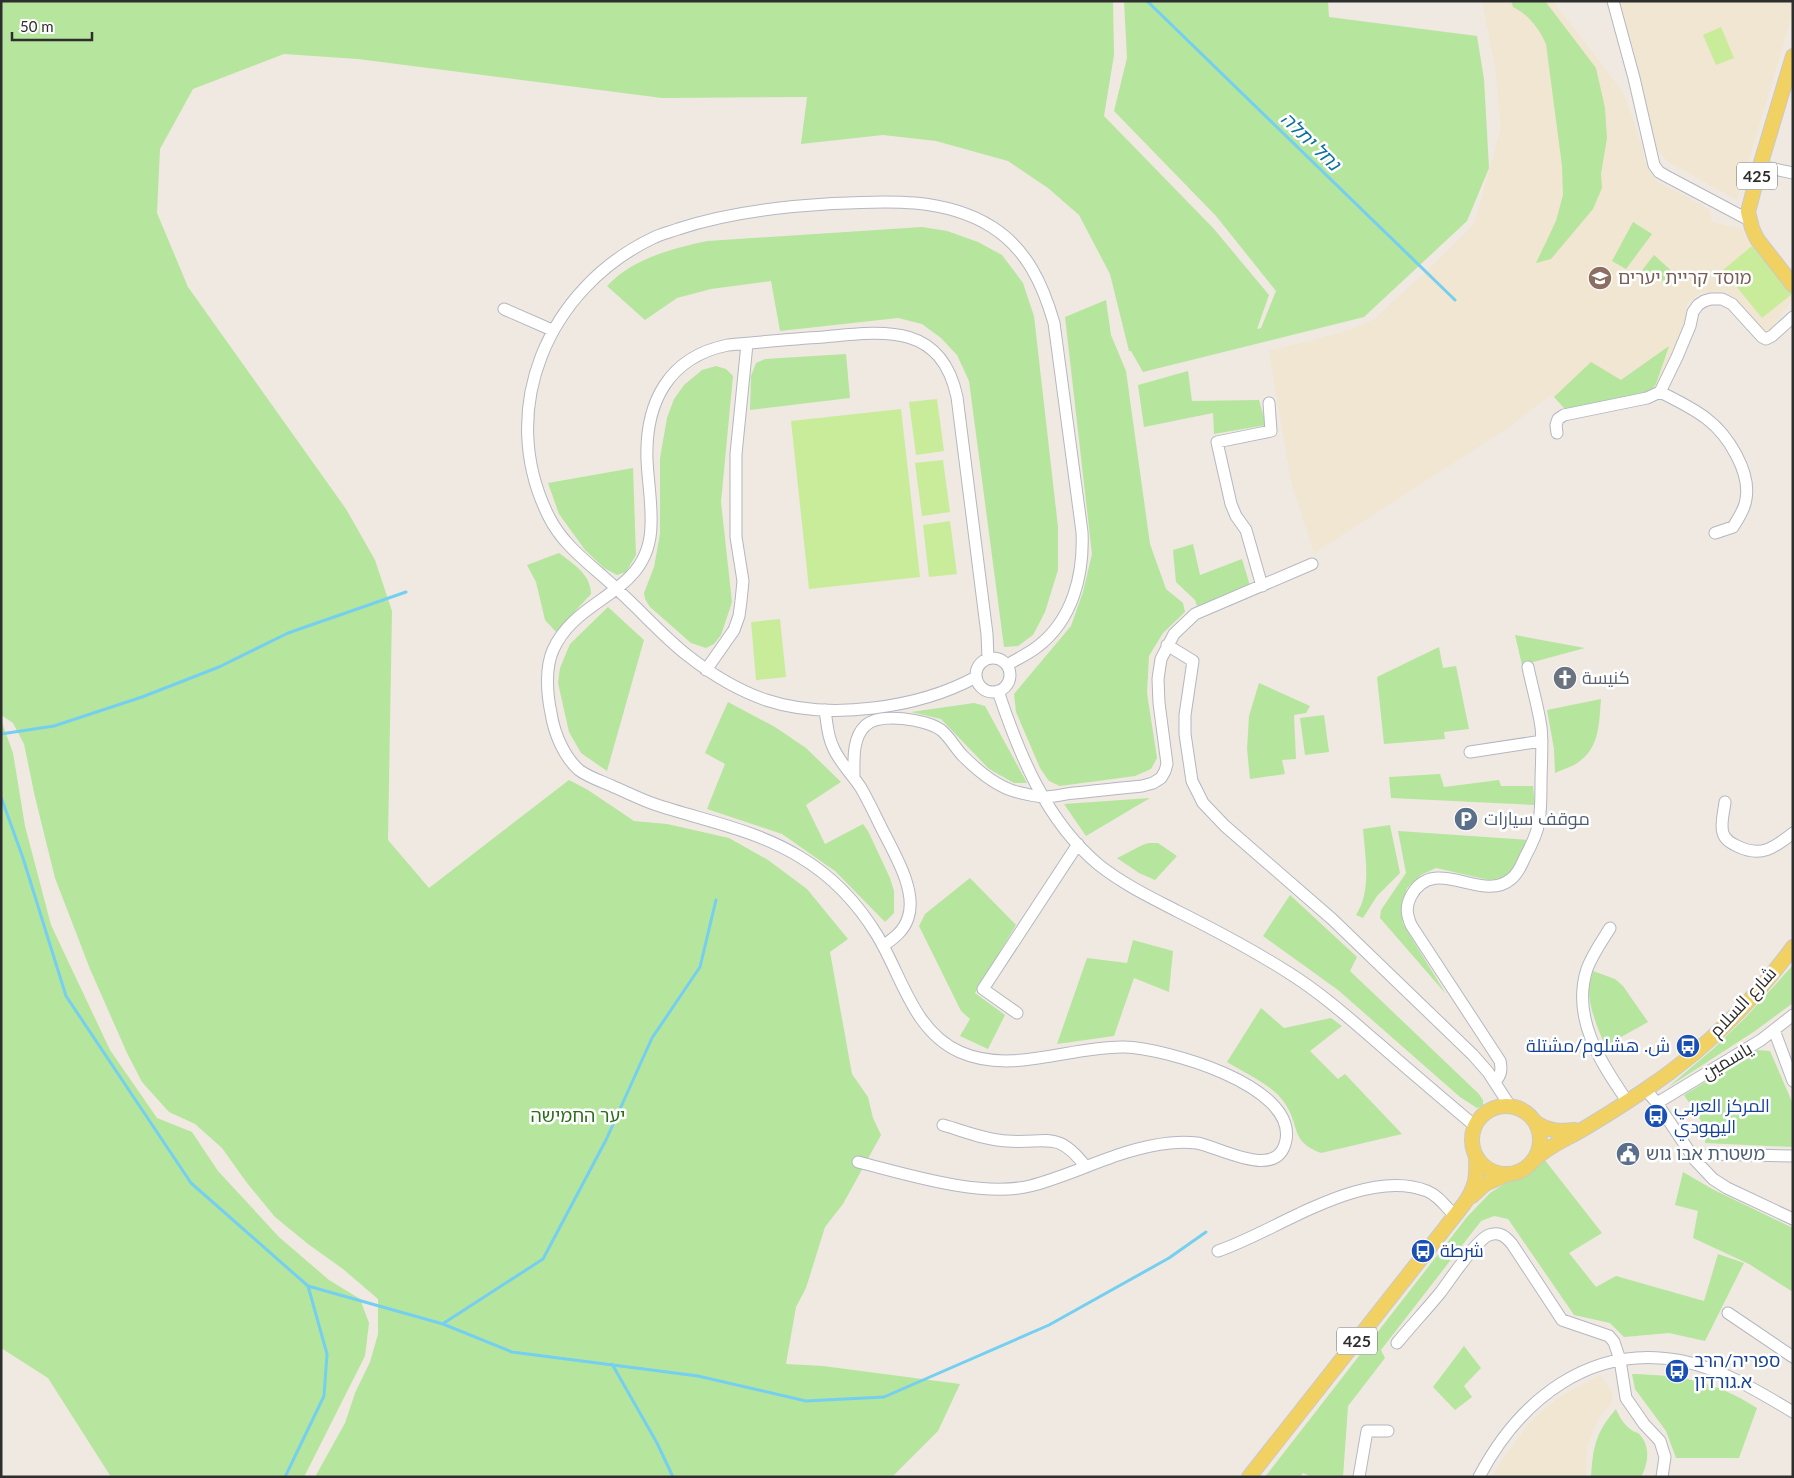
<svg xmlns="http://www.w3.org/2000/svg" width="1794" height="1478" font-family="Lato,Cairo,'Noto Sans Hebrew',sans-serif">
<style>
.education{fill:#f0e6d1}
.green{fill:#b6e59e}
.pitch{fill:#c9ec9a}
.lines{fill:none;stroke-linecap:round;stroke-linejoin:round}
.stream{stroke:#75cff0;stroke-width:3}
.minor-casing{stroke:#b4b7c1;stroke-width:13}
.major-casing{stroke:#c9c9c9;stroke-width:16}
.minor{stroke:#fff;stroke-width:11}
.major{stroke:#f2d163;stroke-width:14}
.labels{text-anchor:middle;stroke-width:5;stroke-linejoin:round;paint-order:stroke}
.shield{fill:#fff;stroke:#6d6d6d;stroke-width:1}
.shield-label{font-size:16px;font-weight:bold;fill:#2e2e2e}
.education-label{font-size:18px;fill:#785e54;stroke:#fff;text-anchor:start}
.worship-label{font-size:18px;fill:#5b616d;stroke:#fff;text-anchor:start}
.service-label{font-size:18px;fill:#4e5e75;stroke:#fff;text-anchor:start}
.street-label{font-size:18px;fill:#2e2e2e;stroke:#fff}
.transit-label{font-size:18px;fill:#164399;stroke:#fff;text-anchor:start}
.park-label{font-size:18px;fill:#2c6e1b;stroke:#fff}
.water-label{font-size:19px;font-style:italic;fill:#0d6fa3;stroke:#fff}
</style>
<rect width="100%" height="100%" fill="#efe9e1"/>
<path class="education" d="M1482,1H1553L1623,92L1642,146L1645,162L1655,180L1709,209L1712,222L1741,229L1793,292V299L1769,332H1765L1733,296L1701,292L1687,303L1685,325L1653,392L1565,410L1551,395L1509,427L1314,553L1291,481L1269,351L1351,330L1374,319L1433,265L1474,224L1501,128L1495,67Z
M1606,1H1793V12L1737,200L1667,161L1651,142Z
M1600,1375L1612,1392L1611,1404L1598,1419L1587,1447L1586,1477H1492L1500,1463L1530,1422L1558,1398Z"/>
<path class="green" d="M1,1H1113L1114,55L1104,116L1214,229L1269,295L1257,329L1261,328L1276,291L1216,216L1114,111L1127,58L1124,1H1328L1329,17L1477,36L1484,79L1489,168L1467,221L1364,317L1143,372L1131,351H1129L1110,274L1079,215L1048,188L1008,161L936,141L883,135L801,144L807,97L662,98L358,59L284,54L193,89L160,149L157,213L188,287L346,509L375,560L392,611L388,840L429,888L569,780L588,790L634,821L667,824L729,838L768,860L807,889L848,939L830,952L852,1074L868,1097L873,1118L881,1135L843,1204L825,1227L806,1288L796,1307L786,1364L823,1366L960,1384L938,1431L892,1477H315L345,1423L355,1393L370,1362L378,1334V1299L343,1269L308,1244L275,1217L247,1183L222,1148L195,1124L169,1112L142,1082L127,1053L90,969L55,878L35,797L24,744L13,723L1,715Z
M1511,1H1545L1596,68L1605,108L1607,138L1601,174L1602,188L1593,209L1551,259L1536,263L1556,221L1563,195L1562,166L1546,44C1539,29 1529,15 1513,7Z
M1633,222L1652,234L1626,269L1612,261Z
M922,227L947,231L978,242L1002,255L1023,283L1034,316L1058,527V570L1045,612L1033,635L1018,646L1004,647L969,381L957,355L941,338L922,324L898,318L780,331L771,281L711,289L677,298L645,320L607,286C632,259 673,248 708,241Z
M1654,255L1676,275C1664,282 1656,283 1644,277L1643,269Z
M1106,300L1111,335L1126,371L1150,544L1166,589L1183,603L1185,612L1163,633L1149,656L1147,693L1157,758L1151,769L1135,776L1060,786L1049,781L1040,768L1016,712L1014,694L1071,626L1083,592L1092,554L1065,317Z
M1669,346L1656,384L1651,391L1565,409L1554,397L1591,362L1621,380Z
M846,354L850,398L750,410L751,376L756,363L765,359Z
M716,366L726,369L733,376L721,502L732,602L721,635L714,644L706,648L691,643L650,607L645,599L644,593L654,567L660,534V458L667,418L674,399L684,385L702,370Z
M1188,371L1192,401L1259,400L1266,425L1214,434L1213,413L1144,427L1138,385Z
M633,468L636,555L626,572L617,575L604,568L585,550L559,514L548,483Z
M1193,544L1200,575L1242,559L1250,586L1197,606L1195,600L1176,582L1173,550Z
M559,553C573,564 591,574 591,594L556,632L545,620L536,582L527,565Z
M608,607L644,640L607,771L581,753L569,732L558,683L560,668L570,644Z
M1515,635L1585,648L1522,665Z
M1439,647L1443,668L1456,666L1469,729L1444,732L1445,739L1384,744L1377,677Z
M1259,683L1310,706L1306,713L1294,715L1296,759L1282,760L1285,774L1250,779L1247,749L1249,716Z
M1601,699C1599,722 1600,746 1580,761C1573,767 1563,769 1555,773L1554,749L1547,710Z
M728,702L775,727L806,748L841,782L806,805L825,844L863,824L868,831L890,878L894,891V913L885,922L835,871L782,834L707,809L725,764L705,753Z
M974,703L985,706L1027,783H1014L989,769L941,719L911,712Z
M1324,715L1329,752L1305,755L1300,718Z
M1,720L13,753L25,826L51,925L110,1050L157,1118L192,1132L218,1171L279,1237L329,1280L360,1299L369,1323L365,1356L304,1477H111L48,1378L1,1348Z
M1440,774L1444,787L1499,780L1501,786H1533L1535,805L1391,798L1389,777Z
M1150,798L1086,836L1064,804Z
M1390,825L1400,873L1377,896L1363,918L1356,915C1372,891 1365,855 1363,829Z
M1398,831L1528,840L1510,872L1502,878L1489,880L1436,868L1421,875L1407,888L1401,910L1403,924L1446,994L1380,918L1381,910L1406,873Z
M1149,843H1158L1177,856L1155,880L1139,873L1117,858C1127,854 1141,844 1149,843Z
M970,878L1016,925L975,993L1005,1015L988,1049L960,1036L970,1019L961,1011L919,926L925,914Z
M1290,895L1357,957L1350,971L1479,1094L1483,1100V1106L1477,1108L1460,1097L1338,990L1263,936Z
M1133,940L1173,951L1169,992L1134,978L1114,1036L1057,1044L1087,958L1127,963Z
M1793,965V1003L1755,1031L1667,1088L1713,1049L1746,1017Z
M1593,971L1615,979L1623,986L1648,1022L1605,1046C1598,1028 1588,1007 1589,987C1590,982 1592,976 1593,971Z
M1261,1008L1284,1028L1331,1018L1342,1026L1310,1051L1338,1079L1345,1074L1402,1134L1321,1153C1289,1141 1301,1126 1284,1102C1271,1084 1246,1074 1227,1062Z
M1758,1050L1770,1051L1793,1104V1147L1705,1143C1708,1124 1694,1111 1684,1095Z
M1544,1159L1602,1233L1569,1253L1596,1287L1616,1276L1704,1301L1718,1254L1744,1263L1705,1341L1669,1333L1624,1337L1610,1323L1574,1315L1508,1219L1494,1216L1481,1221L1381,1350L1385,1358L1348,1406L1343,1477H1312L1303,1473L1300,1477H1265L1467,1217L1490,1193Z
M1683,1172L1714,1190L1793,1228V1292L1749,1264L1693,1238L1698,1211L1675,1205Z
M1464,1346L1481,1368L1464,1386L1472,1397L1455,1410L1433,1387Z
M1632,1374C1681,1375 1715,1381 1757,1408L1739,1458H1676L1666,1431L1635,1389Z
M1616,1409C1619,1417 1625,1426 1633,1431C1635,1432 1639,1433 1640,1435C1651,1447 1648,1464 1641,1477H1591C1593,1446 1596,1432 1616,1409Z"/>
<path class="pitch" d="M1721,27L1734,58L1716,65L1703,35Z
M1752,246L1792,294L1762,318L1723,270Z
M937,399L944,451L916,455L909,402Z
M901,409L920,577L809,589L791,421Z
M943,460L950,512L922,516L915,463Z
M950,521L957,574L929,577L923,525Z
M780,619L786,677L756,680L751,622Z"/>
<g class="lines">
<path class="stream" d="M1147,1L1455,300
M1,734L54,726L142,697L219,667L288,633L406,592
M1,797L23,858L66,996L191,1183L308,1286L443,1324L512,1352L698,1376L806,1401L884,1397L1049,1325L1169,1258L1206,1232
M444,1323L543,1259L606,1140L652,1038L700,967L716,900
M612,1364L657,1443L673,1477
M285,1477L324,1396L327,1354L308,1286"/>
<g class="minor-casing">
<path id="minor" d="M1613,1L1634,78L1654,165L1659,172L1666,176L1749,220
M1760,166L1793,173
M504,309L552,330
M1660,392C1676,400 1693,408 1707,419C1728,435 1751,472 1746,499C1745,509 1738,519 1733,527L1715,533
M1557,433L1556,425L1558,419L1564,415L1647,398L1660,392L1677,357L1690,326L1693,312L1698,305L1704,301L1711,299H1722L1732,304L1762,337L1766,339L1772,336L1793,317
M1262,586L1246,530L1236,516L1231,504L1217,442L1271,431L1269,403
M1167,645L1193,661L1185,715V734L1192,781L1203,803L1225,826L1332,919L1473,1055L1488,1072L1510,1106
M976 675a17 17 0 1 1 34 0a17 17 0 1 1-34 0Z
M706,670L734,630L739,616L741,601L743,581L736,537V454L747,344
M976,677C919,708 829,721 766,700C737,690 711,674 687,655C663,636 643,613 620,592C596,568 565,549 549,517C495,410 548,288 653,238C661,234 670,232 678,229C726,213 776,207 826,204C881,201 943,196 992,227C1027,249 1043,285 1054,323L1082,532C1084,574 1073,620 1037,647C1028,654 1017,659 1007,665
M998,691C1019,754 1046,821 1099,865C1123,884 1150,897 1177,911C1215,930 1253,950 1289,973C1321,993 1349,1018 1378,1043C1410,1071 1443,1099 1475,1126
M825,710C827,722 827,735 833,747C839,762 852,774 861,788C868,800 874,813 880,825C892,850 918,890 908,918C904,931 894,938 883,946
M1470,752L1542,741
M854,778C854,762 852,738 865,726C879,712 926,719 941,730C950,737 955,748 963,756C978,771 997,787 1017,792C1025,794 1035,796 1043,797C1053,797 1064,794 1074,793C1096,791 1119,788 1142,786L1153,783L1161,778L1165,771L1167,764L1159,703L1158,679L1161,659L1174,634L1195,614L1312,564
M1725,802C1724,812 1720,824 1723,833C1725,840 1731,843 1737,846C1761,858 1774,848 1793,833
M1610,928C1602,941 1592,955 1587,969C1571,1018 1601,1063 1627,1101
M1017,1013L983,989L1078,844
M1774,1030L1793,1081
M1495,1082C1501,1075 1502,1070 1500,1061L1411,925C1407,915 1405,907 1411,896C1434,853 1482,904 1511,879C1518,874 1522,864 1525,857C1531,846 1537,834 1539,822C1541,810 1541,796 1541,784C1541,765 1543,745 1541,727C1538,706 1532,687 1528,667
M1646,1090L1657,1103L1695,1160L1713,1179L1727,1188L1793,1219
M1657,1103L1761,1040L1793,1015
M943,1125C964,1131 985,1140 1007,1141C1047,1144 1057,1129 1086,1167
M1695,1160L1711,1154L1793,1156
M858,1162C906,1174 981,1198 1030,1186C1077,1174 1120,1148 1170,1143C1179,1142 1189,1142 1197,1143C1220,1147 1278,1182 1286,1140C1296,1085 1165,1048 1124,1047C1070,1046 1012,1075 960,1052C913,1031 902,976 877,935C858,904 832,876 800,857C754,829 705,821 654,804C640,799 626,792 612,786C601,781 588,777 579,770C564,757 554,733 551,713C547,694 545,668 553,650C577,595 650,595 651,525C652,503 648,482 647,460C645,403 668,357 728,345C760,342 791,339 823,337C883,331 941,322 957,397L987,634L988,658
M1218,1251C1277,1231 1364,1166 1427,1191C1439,1196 1446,1207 1455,1216
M1728,1313L1793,1357
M1397,1343C1411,1326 1426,1310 1440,1293C1450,1280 1476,1240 1489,1235C1500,1231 1506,1237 1512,1244L1562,1320L1609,1336L1614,1342L1620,1360L1626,1398L1644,1424L1660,1441L1665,1457L1662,1477
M1359,1477L1367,1431H1388
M1479,1477C1520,1399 1591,1343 1682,1361C1722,1369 1758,1391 1793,1412"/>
</g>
<g class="major-casing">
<path id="major" d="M1793,56L1760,166L1748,212L1752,228L1757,239L1793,285
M1472 1140a34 34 0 1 1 68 0a34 34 0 1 1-68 0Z
M1535,1122C1548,1131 1560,1132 1575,1130
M1535,1159C1549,1146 1564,1140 1580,1131C1602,1118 1624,1104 1645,1090C1702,1052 1753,1002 1793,947
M1472,1196L1485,1184L1508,1174
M1249,1477L1464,1204C1476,1187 1477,1177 1476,1156"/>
</g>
<use href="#minor" class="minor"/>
<use href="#major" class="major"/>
</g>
<defs>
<g id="school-disc" transform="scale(1.25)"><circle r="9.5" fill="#8d6e63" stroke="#fff"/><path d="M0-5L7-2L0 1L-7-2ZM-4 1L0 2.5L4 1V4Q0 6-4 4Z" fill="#fff"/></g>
<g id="church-disc" transform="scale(1.25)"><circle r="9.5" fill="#6b7280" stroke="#fff"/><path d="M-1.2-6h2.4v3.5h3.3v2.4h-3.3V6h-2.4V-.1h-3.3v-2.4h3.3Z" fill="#fff"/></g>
<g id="parking-disc" transform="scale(1.25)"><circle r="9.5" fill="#5c6f8a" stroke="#fff"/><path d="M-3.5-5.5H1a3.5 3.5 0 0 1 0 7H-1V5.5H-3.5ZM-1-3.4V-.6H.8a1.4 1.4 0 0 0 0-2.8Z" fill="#fff"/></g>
<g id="bus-disc" transform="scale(1.25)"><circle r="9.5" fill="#1a4fb4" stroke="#fff"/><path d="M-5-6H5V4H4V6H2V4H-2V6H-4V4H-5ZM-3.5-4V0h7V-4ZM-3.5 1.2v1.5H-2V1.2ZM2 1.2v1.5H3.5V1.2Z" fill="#fff"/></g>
<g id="civic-disc" transform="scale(1.25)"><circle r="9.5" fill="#5c6f8a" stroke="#fff"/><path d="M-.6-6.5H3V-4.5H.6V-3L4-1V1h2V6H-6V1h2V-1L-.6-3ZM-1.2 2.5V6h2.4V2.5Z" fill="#fff"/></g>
</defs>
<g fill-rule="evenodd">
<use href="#school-disc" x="1600" y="278"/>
<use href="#church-disc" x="1565" y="678"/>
<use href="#parking-disc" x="1466" y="819"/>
<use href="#bus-disc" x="1688" y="1046"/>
<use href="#bus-disc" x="1656" y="1116"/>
<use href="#civic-disc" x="1628" y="1154"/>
<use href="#bus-disc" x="1423" y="1251"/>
<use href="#bus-disc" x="1677" y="1371"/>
</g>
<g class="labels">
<g class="shield">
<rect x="1737" y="162.5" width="40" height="27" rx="4"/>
<rect x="1337" y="1327.5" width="40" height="27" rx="4"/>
</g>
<g class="shield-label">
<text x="1757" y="182">425</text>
<text x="1357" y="1347">425</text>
</g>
<g class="education-label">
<text x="1618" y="284">מוסד קריית יערים</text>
</g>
<g class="worship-label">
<text x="1582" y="684">كنيسة</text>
</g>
<g class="service-label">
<text x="1484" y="825">موقف سيارات</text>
<text x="1646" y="1160">משטרת אבו גוש</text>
</g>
<g class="street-label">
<text transform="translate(1743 1002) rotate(-47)" y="6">شارع السلام</text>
<text transform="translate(1727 1061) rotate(-31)" y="6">ياسمين</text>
</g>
<g class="transit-label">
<text x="1670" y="1052" text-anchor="end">ش. هشلوم/مشتلة</text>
<text x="1674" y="1112">المركز العربي<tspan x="1674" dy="21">اليهودي</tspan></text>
<text x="1440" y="1257">شرطة</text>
<text x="1694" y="1367">ספריה/הרב<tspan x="1694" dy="21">א.גורדון</tspan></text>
</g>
<g class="park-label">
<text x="578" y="1122">יער החמישה</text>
</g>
<g class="water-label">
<text transform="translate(1311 141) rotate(44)" y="7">נחל יתלה</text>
</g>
</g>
<rect width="1794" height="1478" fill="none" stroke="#2e2e2e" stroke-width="5"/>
<path d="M12 32v8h80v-8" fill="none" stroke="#2e2e2e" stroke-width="2.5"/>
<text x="20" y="32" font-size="15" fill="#2e2e2e" stroke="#ffffff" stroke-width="4" paint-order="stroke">50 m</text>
</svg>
